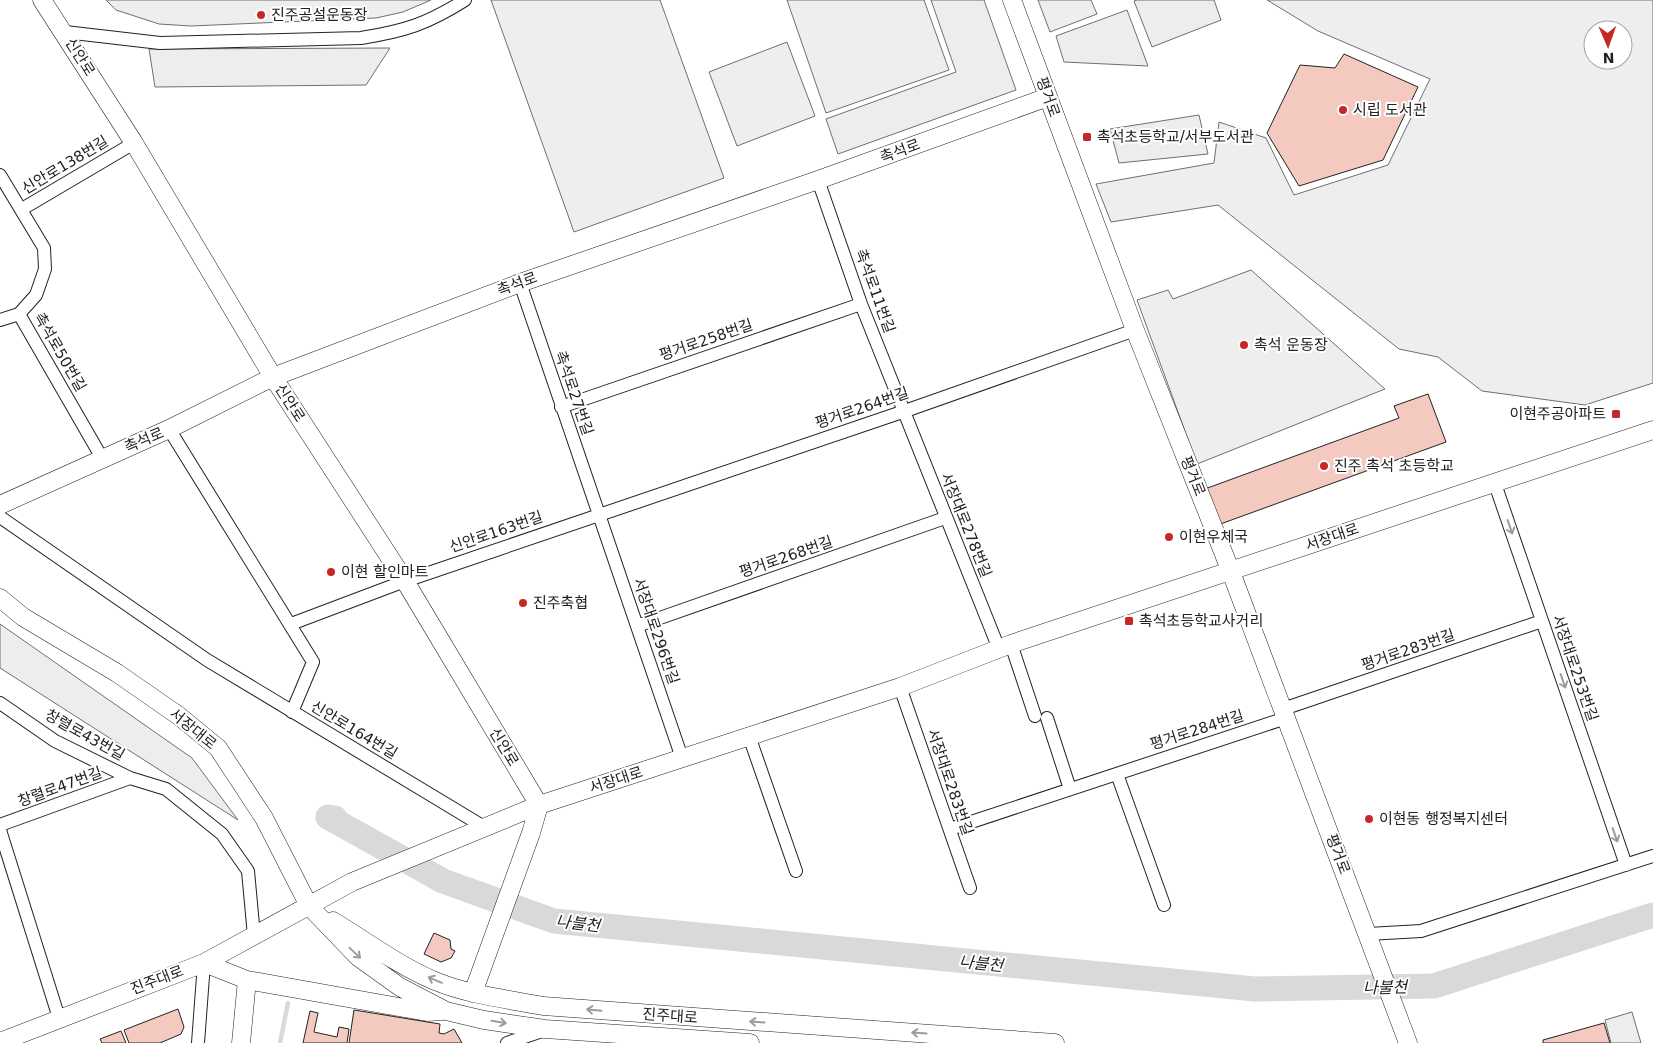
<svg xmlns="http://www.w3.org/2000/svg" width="1653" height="1043" font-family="'DejaVu Sans','Noto Sans KR',sans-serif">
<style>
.green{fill:#eee;stroke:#6f6f6f;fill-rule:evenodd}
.parking{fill:#ededed;stroke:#6f6f6f}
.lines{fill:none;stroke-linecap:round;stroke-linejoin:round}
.stream{stroke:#d9d9d9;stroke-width:4.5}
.river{stroke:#d9d9d9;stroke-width:25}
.building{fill:#f3c9c0;stroke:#222}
.street-casing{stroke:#222;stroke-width:14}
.secondary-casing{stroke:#222;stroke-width:19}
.street{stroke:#fff;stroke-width:12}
.secondary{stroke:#fff;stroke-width:18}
.oneway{stroke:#9c9c9c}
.poi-dot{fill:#c62828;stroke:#fff;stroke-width:2}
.labels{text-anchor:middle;stroke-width:4;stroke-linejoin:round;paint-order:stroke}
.poi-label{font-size:15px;fill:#222;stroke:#fff;text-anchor:start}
.street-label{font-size:15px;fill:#222;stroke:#fff}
.water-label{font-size:16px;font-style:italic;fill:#222;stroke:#fff}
</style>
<rect width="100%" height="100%" fill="#fff"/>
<path class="green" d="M106,0H431L403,12L376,18L191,26L159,24L116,10Z
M491,0H660L724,178L574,232Z
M787,0H924L949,70L826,113Z
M1038,0H1091L1097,14L1050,32Z
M1267,0H1653V383L1585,405L1482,391L1438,357L1399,349L1218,205L1111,222L1096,184L1214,163L1219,122L1266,138L1294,195L1388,165L1430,79L1318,31ZM1593,30H1623V60H1593Z
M787,42L815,116L737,146L709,72Z
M1251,270L1385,389L1197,464L1137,300L1168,290L1173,299Z"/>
<path class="parking" d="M931,0H984L1016,90L838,154L826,119L956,72Z
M1137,0H1214L1221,20L1152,47L1134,1Z
M1127,10L1148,66L1064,62L1056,36Z
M390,48L366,85L155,87L149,49Z
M1199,115L1208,154L1119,163L1110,129Z
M0,624L192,758L238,820L0,668Z
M1632,1012L1641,1043H1611L1605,1020Z"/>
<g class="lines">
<path class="stream" d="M280,1043L288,1003"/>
<path class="river" d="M335,818L328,817L443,881L554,921L1255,989L1434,986L1653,915"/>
</g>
<path class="building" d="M1344,54L1418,87L1383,160L1299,186L1267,133L1300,65L1335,68Z
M1428,394L1446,442L1215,526L1202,490L1399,418L1394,406Z
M434,933L450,940L451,949L455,951L451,958L441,962L424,954Z
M178,1009L184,1027L181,1034L160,1043H129L124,1030Z
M354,1010L440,1024L439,1033L444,1034L454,1029L462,1043H349Z
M310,1011L318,1013L314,1032L337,1037L339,1027L349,1029L347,1043H303Z
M1604,1023L1610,1043H1543V1040Z
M121,1031L126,1043H102L100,1039Z"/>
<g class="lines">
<g class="street-casing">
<path id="street" d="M65,32L160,43L361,38C405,31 427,24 465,0
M0,175L44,248L45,269L36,295L19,314
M818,180L861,304L999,649
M22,209L134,143
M520,283L682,758
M19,314L102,458
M0,320L19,314
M561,407L861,304
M169,429L313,662L292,712
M1494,481L1626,865
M0,517L207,660L484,827
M291,624L405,581L905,411L1135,330
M637,626L945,518
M1011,644L1035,716
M900,687L970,888
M0,703L55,741L130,778L166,789L222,834L248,871L254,936
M1283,709L1542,621
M1047,718L1070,789
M749,736L796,871
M1117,774L1164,905
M0,825L130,778
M950,829L1286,718
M0,830L59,1018
M1368,934L1421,931L1653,856
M198,1043L204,963
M507,1043L545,1030"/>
</g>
<g class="secondary-casing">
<path id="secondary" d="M42,0L134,143L273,377L405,581L539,805L531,833L473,993
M1012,0L1135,330L1231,572L1408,1043
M0,505L169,429L273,377L520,283L818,180L1048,97
M0,598L23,617L117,673L179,716L218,748L264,818L309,906L358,957L400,987L446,1011L484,1020L545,1029L750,1043
M333,921C366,941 399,966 435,981C469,995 507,999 543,1006L1055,1043
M204,963L247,980L427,1012L442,1011
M0,1042L204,963L352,882L539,805L900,687L1011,644L1653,430
M241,1043L247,980"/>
</g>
<use href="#street" class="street"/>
<use href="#secondary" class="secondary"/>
</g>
<defs><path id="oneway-shaft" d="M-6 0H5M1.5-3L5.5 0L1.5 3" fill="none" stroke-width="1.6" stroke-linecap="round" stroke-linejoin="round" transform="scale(1.25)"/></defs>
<g class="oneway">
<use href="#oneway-shaft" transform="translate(1510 527) rotate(71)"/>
<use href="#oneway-shaft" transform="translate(1563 681) rotate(71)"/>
<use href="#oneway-shaft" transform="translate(1615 835) rotate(71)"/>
<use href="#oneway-shaft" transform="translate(355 953) rotate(43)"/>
<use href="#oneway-shaft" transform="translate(435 980) rotate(-157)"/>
<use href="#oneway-shaft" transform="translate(594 1010) rotate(-175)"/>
<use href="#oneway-shaft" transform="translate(499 1022) rotate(9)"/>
<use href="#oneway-shaft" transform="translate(757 1022) rotate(-176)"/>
<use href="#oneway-shaft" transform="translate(919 1033) rotate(-176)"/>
</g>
<g class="poi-dot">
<circle cx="261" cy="15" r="5"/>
<circle cx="1343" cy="110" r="5"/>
<rect x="1082" y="132" width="10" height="10" rx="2.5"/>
<circle cx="1244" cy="345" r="5"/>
<rect x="1611" y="409" width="10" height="10" rx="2.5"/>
<circle cx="1324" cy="466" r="5"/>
<circle cx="1169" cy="537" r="5"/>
<circle cx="331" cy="572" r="5"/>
<circle cx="523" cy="603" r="5"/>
<rect x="1124" y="616" width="10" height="10" rx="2.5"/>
<circle cx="1369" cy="819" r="5"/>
</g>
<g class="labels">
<g class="poi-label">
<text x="271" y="20">진주공설운동장</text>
<text x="1353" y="115">시립 도서관</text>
<text x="1097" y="142">촉석초등학교/서부도서관</text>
<text x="1254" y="350">촉석 운동장</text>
<text x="1606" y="419" text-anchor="end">이현주공아파트</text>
<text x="1334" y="471">진주 촉석 초등학교</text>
<text x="1179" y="542">이현우체국</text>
<text x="341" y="577">이현 할인마트</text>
<text x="533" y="608">진주축협</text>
<text x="1139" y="626">촉석초등학교사거리</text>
<text x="1379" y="824">이현동 행정복지센터</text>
</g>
<g class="street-label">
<text transform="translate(80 57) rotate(58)" y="5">신안로</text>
<text transform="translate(1048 97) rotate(70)" y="5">평거로</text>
<text transform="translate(900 151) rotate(-20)" y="5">촉석로</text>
<text transform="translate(65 165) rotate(-31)" y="5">신안로138번길</text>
<text transform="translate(517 284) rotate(-20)" y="5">촉석로</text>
<text transform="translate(875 291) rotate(70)" y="5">촉석로11번길</text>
<text transform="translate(706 340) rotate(-19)" y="5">평거로258번길</text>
<text transform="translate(60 352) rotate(60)" y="5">촉석로50번길</text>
<text transform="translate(574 393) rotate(71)" y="5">촉석로27번길</text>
<text transform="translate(290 403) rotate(57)" y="5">신안로</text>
<text transform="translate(862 408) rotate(-19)" y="5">평거로264번길</text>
<text transform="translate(144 440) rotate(-23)" y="5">촉석로</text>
<text transform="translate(1193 476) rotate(68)" y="5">평거로</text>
<text transform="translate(966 525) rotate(68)" y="5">서장대로278번길</text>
<text transform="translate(496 532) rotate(-19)" y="5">신안로163번길</text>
<text transform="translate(1332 537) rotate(-19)" y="5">서장대로</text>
<text transform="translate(786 557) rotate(-19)" y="5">평거로268번길</text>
<text transform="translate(656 631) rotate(71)" y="5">서장대로296번길</text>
<text transform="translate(1408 650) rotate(-19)" y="5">평거로283번길</text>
<text transform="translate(1575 668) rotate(71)" y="5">서장대로253번길</text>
<text transform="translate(193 729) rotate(39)" y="5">서장대로</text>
<text transform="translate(354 730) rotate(31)" y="5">신안로164번길</text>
<text transform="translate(1197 730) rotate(-18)" y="5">평거로284번길</text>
<text transform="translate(85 735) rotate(29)" y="5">창렬로43번길</text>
<text transform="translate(504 747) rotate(59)" y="5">신안로</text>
<text transform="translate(616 780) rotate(-18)" y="5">서장대로</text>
<text transform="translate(950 782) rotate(71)" y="5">서장대로283번길</text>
<text transform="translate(60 787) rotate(-20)" y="5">창렬로47번길</text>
<text transform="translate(1338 854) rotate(69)" y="5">평거로</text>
<text transform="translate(157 980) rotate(-21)" y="5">진주대로</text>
<text transform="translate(670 1016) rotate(4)" y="5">진주대로</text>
</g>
<g class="water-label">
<text transform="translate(578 923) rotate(7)" y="6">나불천</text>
<text transform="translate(981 963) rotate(6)" y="6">나불천</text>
<text transform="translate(1385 987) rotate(-1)" y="6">나불천</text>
</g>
</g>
<g transform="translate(1608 45) rotate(178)"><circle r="24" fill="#ffffff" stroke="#a7a7a7"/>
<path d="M0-4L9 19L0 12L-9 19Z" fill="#c62828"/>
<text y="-8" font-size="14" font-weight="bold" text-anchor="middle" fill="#222222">N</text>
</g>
</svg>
